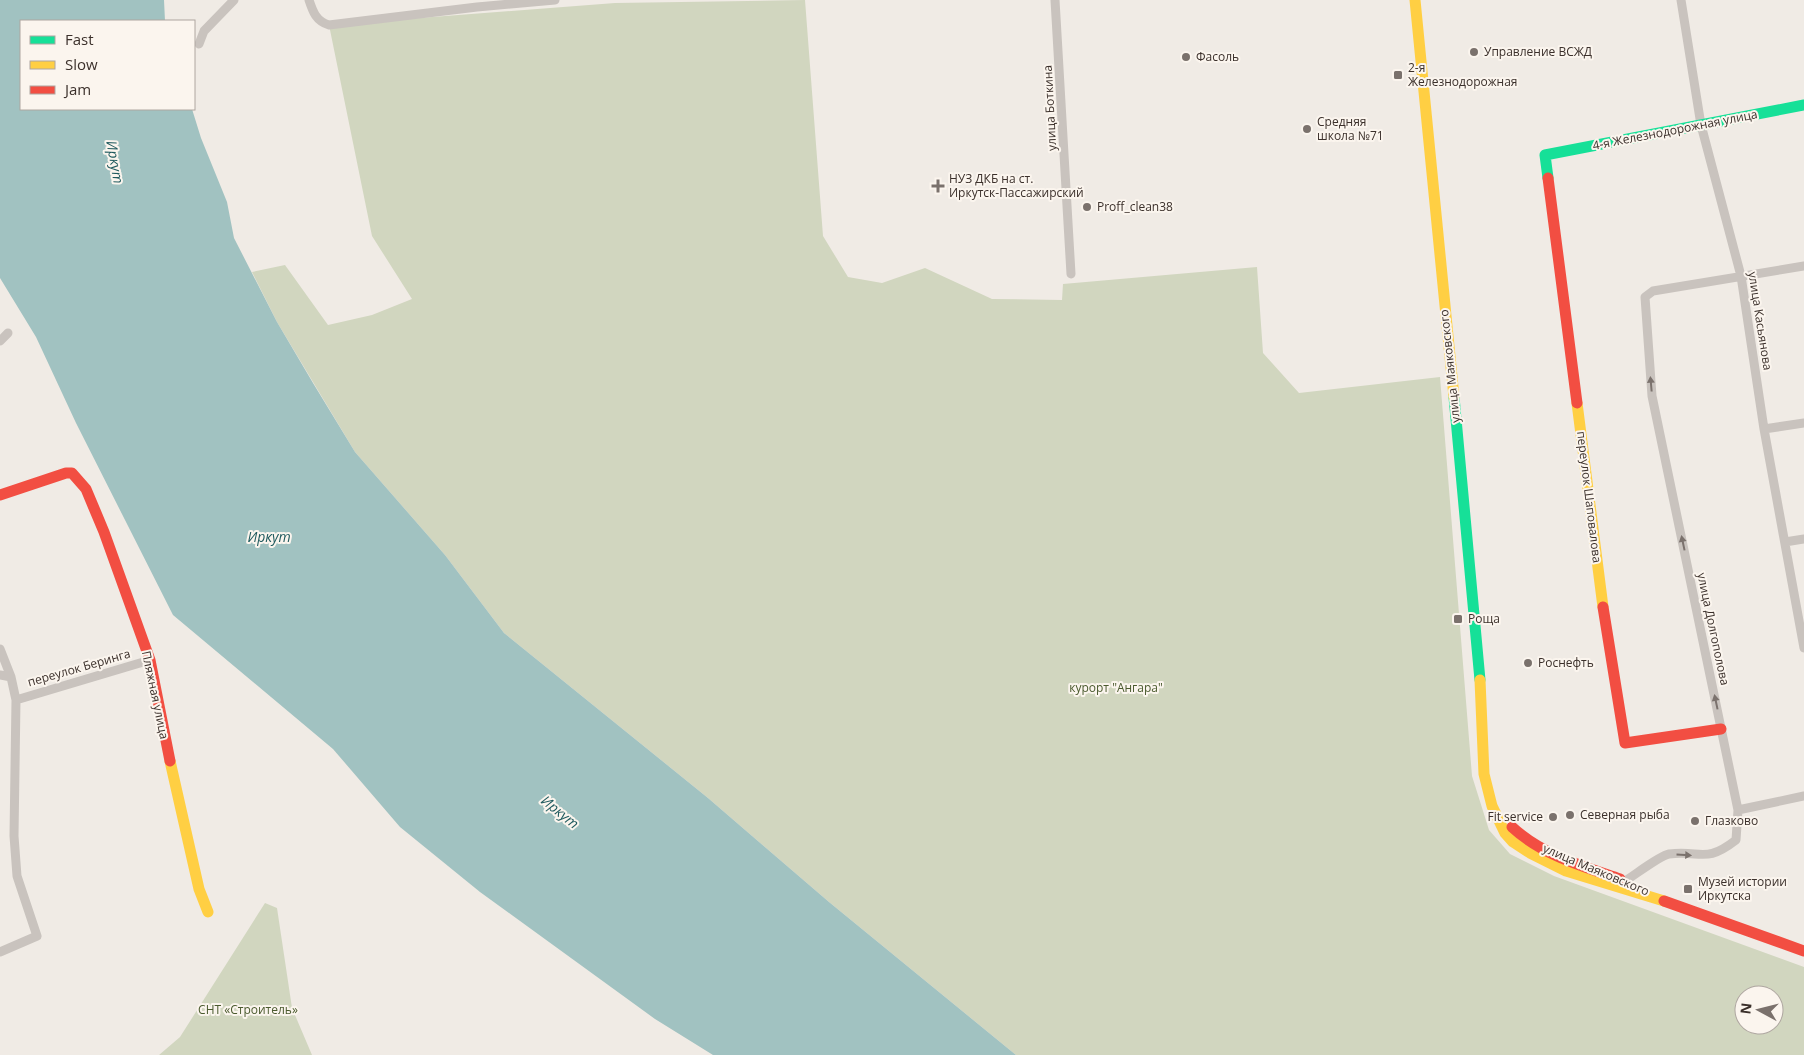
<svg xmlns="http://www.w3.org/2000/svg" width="1804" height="1055" font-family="'Open Sans',sans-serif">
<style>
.green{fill:#d1d6bf;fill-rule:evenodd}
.water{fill:#a1c2c1}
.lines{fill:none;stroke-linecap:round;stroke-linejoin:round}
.street{stroke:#c9c3be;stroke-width:9}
.fast{stroke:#16e098;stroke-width:11}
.slow{stroke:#ffcf43;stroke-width:11}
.jam{stroke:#f24e42;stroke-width:11}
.oneway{fill:#7b726d}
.poi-dot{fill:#7a716c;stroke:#fbf5ee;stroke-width:2}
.labels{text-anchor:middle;stroke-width:4;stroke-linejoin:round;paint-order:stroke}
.poi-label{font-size:12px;fill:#3b302b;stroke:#fbf5ee;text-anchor:start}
.street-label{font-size:12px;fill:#3b302b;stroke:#fbf5ee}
.park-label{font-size:12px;fill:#4a5a2e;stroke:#fbf5ee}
.water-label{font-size:14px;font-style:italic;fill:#1f5a5e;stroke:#fbf5ee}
</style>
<rect width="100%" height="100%" fill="#f0ebe5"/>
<path class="green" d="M805,0L823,236L848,277L882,283L925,268L992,299L1062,300L1063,284L1257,267L1263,353L1299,393L1440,377L1472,776L1489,830L1510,854L1554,876L1804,967V1055H1016L829,902L708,798L504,633L445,555L355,452L277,322L252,272L285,265L328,325L372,315L412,299L372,236L329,25L615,3ZM1744,995H1774V1025H1744Z
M265,903L277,908L292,1008L312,1055H159L180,1037Z"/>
<path class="water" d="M0,0H164L165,21H21V109H192L201,138L227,202L234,238L277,322L313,383L355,452L445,555L504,633L708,798L829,902L1016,1055H713L655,1019L480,892L400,827L333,749L173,615L76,423L36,337L0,278Z"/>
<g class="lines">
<path class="street" d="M309,0C313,12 316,21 329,25L477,7L555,0
M1055,0L1071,274
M1681,0L1701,125L1741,276L1764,429L1804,648
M199,44L204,31L234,0
M0,341L8,333
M1764,429L1804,423
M1785,542L1804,539
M0,649L11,677L16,700L14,836L17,876L37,936L0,952
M0,675L11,677
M16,700L150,660
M1738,810L1804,796
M1625,881C1635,875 1659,856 1669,854C1702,850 1705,864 1736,840L1738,810L1652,396L1645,297L1653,291L1804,266"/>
<path class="fast" d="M1548,178L1545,155L1804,105
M1454,397L1480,680"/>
<path class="slow" d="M1415,0L1454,397
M1577,403L1603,607
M1480,680L1484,774L1492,806L1505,833L1513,842L1530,853L1566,871L1664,901
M170,761L199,889L208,912"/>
<path class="jam" d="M1548,178L1577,403
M0,495L66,473H72L86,489L104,532L150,660L170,761
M1603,607L1625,743L1721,729
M1512,827C1542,855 1582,866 1620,879
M1664,901L1804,951"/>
</g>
<defs><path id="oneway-solid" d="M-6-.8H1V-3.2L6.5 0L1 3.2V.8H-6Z" transform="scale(1.25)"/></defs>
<g class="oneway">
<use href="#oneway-solid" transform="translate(1651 384) rotate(-95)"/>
<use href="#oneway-solid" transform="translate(1683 543) rotate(-102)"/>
<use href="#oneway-solid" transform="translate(1716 702) rotate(-102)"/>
<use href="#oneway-solid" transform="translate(1684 855) rotate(3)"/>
</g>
<g class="poi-dot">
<circle cx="1474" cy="52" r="5"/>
<circle cx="1186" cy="57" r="5"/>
<rect x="1393" y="70" width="10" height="10" rx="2.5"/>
<circle cx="1307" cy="129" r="5"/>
<path d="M935.5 178.5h5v5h5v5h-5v5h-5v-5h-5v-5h5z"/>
<circle cx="1087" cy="207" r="5"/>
<rect x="1453" y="614" width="10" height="10" rx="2.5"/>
<circle cx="1528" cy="663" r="5"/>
<circle cx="1570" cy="815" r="5"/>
<circle cx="1553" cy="817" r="5"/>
<circle cx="1695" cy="821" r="5"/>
<rect x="1683" y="884" width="10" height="10" rx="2.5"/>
</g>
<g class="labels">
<g class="poi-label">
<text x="1484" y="56">Управление ВСЖД</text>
<text x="1196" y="61">Фасоль</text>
<text x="1408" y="72">2-я<tspan x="1408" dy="14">Железнодорожная</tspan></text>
<text x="1317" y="126">Средняя<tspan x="1317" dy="14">школа №71</tspan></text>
<text x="949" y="183">НУЗ ДКБ на ст.<tspan x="949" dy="14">Иркутск-Пассажирский</tspan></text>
<text x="1097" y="211">Proff_clean38</text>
<text x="1468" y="623">Роща</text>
<text x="1538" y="667">Роснефть</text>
<text x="1580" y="819">Северная рыба</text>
<text x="1543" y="821" text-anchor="end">Fit service</text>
<text x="1705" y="825">Глазково</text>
<text x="1698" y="886">Музей истории<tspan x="1698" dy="14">Иркутска</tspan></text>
</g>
<g class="street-label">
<text transform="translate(1050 108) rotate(-93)" y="4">улица Боткина</text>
<text transform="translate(1675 130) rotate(-11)" y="4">4-я Железнодорожная улица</text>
<text transform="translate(1760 321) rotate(81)" y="4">улица Касьянова</text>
<text transform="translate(1450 366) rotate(-96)" y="4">улица Маяковского</text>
<text transform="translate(1589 497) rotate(83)" y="4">переулок Шаповалова</text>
<text transform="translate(1713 629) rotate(78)" y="4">улица Долгополова</text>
<text transform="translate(79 668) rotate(-16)" y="4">переулок Беринга</text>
<text transform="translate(155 695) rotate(78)" y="4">Пляжная улица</text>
<text transform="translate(1596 870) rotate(23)" y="4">улица Маяковского</text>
</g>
<g class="park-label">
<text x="1116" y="692">курорт "Ангара"</text>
<text x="248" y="1014">СНТ «Строитель»</text>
</g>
<g class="water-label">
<text transform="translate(115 162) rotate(80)" y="5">Иркут</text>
<text x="269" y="542">Иркут</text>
<text transform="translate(560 812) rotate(39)" y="5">Иркут</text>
</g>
</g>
<rect x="20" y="20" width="175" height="90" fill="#fbf5ee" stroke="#aea6a0"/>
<rect x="30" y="36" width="25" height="8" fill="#16e098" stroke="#aea6a0"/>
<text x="65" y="45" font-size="15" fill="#3b302b">Fast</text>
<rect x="30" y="61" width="25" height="8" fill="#ffcf43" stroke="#aea6a0"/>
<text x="65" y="70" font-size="15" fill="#3b302b">Slow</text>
<rect x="30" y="86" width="25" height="8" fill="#f24e42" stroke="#aea6a0"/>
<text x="65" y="95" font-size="15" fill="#3b302b">Jam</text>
<g transform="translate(1759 1010) rotate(277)"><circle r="24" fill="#fbf5ee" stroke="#aea6a0"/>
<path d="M0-4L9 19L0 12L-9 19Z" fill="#7a716c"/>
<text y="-8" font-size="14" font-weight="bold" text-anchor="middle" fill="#3b302b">N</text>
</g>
</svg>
